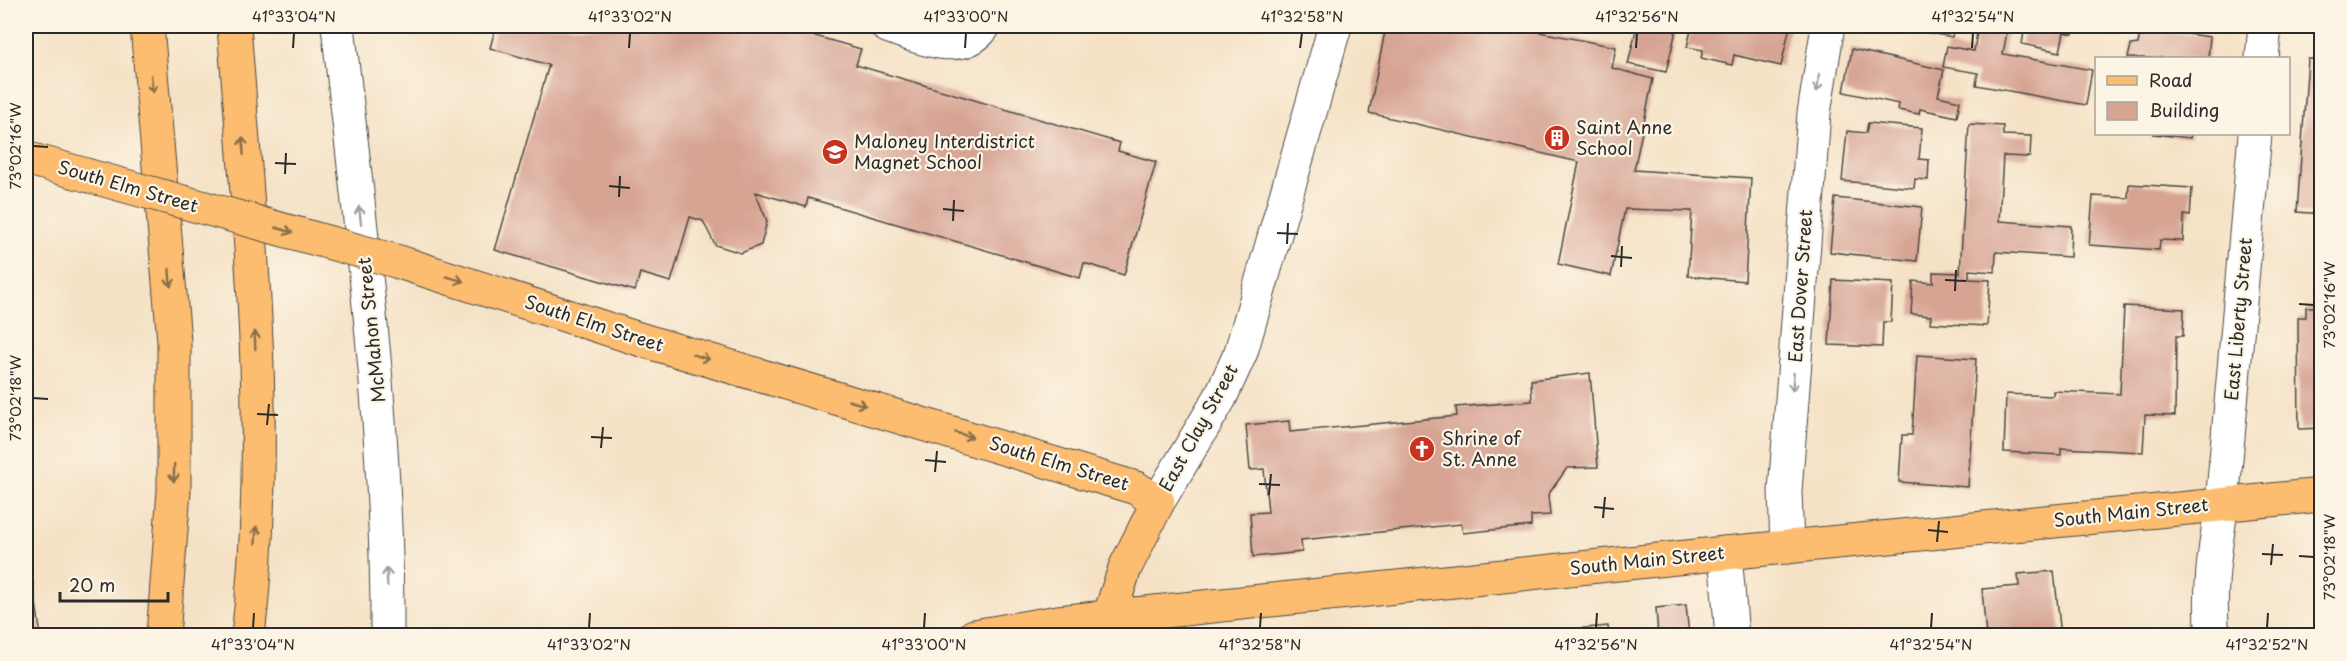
<svg xmlns="http://www.w3.org/2000/svg" width="2347" height="661" font-family="'Playpen Sans',sans-serif">
<style>
.building{fill:#d7a494}
.lines{fill:none;stroke-linecap:round;stroke-linejoin:round}
.minor-casing{stroke:#494642;stroke-width:35}
.tertiary-casing{stroke:#494642;stroke-width:35}
.primary-casing{stroke:#494642;stroke-width:35}
.motorway-casing{stroke:#494642;stroke-width:35}
.minor{stroke:#fff;stroke-width:33}
.tertiary{stroke:#fff;stroke-width:33}
.primary{stroke:#fcbd6f;stroke-width:33}
.motorway{stroke:#fcbd6f;stroke-width:33}
.primary-bridge-casing{stroke:#494642;stroke-width:35;stroke-linecap:butt}
.primary-bridge{stroke:#fcbd6f;stroke-width:33}
.oneway{stroke:#a0a0a0}
.oneway2{stroke:#896d4a}
.ticks{fill:none;stroke:#2b2b2b;stroke-width:2}
.labels{text-anchor:middle;stroke-width:4.5;stroke-linejoin:round;paint-order:stroke}
.poi-label{font-size:18px;fill:#2b2b2b;stroke:#fcf5e5;text-anchor:start}
.street-label{font-size:18px;fill:#2b2b2b;stroke:#fcf5e5}
.neatline{fill:none;stroke:#2b2b2b;stroke-width:2}
.ticks-label{font-size:15px;text-anchor:middle;fill:#2b2b2b}
</style>
<rect width="100%" height="100%" fill="#fcf5e5"/>
<filter id="ink" filterUnits="userSpaceOnUse"><feTurbulence type="fractalNoise" baseFrequency=".0167" numOctaves="2"/><feDisplacementMap in="SourceGraphic" scale="12" xChannelSelector="R" yChannelSelector="G"/><feConvolveMatrix kernelMatrix="1 2 1 2 8 2 1 2 1" color-interpolation-filters="sRGB"/></filter>
<filter id="wash" filterUnits="userSpaceOnUse"><feTurbulence type="fractalNoise" baseFrequency=".008" numOctaves="4" result="noise"/><feDisplacementMap in="SourceGraphic" scale="24" xChannelSelector="R" yChannelSelector="G"/><feGaussianBlur stdDeviation="1.35" result="paint"/><feColorMatrix in="noise" values="0 0 0 0 0 0 0 0 0 0 0 0 0 0 0 0 0 1.4 0 .05"/><feComposite in="paint" operator="in"/></filter>
<g filter="url(#wash)">
<rect width="100%" height="100%" fill="#f5e2c6"/>
<g id="blocks">
<path class="building" d="M496,26H780L861,49L856,65L1120,143L1118,151L1156,162L1124,275L1084,263L1080,278L808,198L806,207L755,192L767,221L761,245L741,253L715,245L703,221L690,217L671,282L640,273L635,291L495,250L549,65L490,48Z
M1386,26H1509L1616,47L1612,68L1653,79L1634,170L1751,178L1745,281L1688,276L1692,211L1625,209L1611,276L1558,264L1579,162L1369,113Z
M1637,26L1677,27L1666,72L1628,64Z
M1692,26H1790L1781,66L1734,55L1732,65L1701,58L1703,50L1687,47Z
M1887,26H1954L1952,37Z
M1978,26H2008L2003,54L2092,70L2086,105L1976,85L1978,73L1943,67L1947,46L1974,51Z
M2025,26L2033,27L2074,26L2073,34L2064,32L2060,52L2022,44Z
M2141,28L2210,37L2208,58H2128L2131,45L2138,44Z
M1852,49L1944,70L1938,96L1960,101L1957,117L1920,109L1919,114L1898,110L1899,104L1844,92Z
M2308,59L2322,60V214L2297,212Z
M1868,123L1922,128L1919,159L1929,160L1928,180L1915,179L1914,188L1842,181L1847,131L1866,133Z
M1969,124L2003,126V135L2031,136L2030,157L2003,156L1999,221L2071,226L2070,257L1996,252L1995,272L1969,270V279L1990,280L1987,326L1930,323L1931,316L1911,314L1913,281L1933,283V272L1960,273Z
M2153,134H2191L2190,138Z
M2129,184L2192,188L2190,216L2184,215L2183,241L2160,240L2159,250L2089,245L2093,196L2128,198Z
M1835,198L1922,207L1917,261L1830,252Z
M1833,280L1893,283L1891,322H1883L1882,347L1829,345Z
M2124,306L2184,309L2183,336H2176L2175,416L2145,415L2143,452L2061,448V455L2004,452L2006,394L2053,396V391L2120,394Z
M2306,307H2322V428L2299,429L2298,317H2306Z
M1917,355L1976,359L1968,487L1899,482L1902,435H1912Z
M1590,373L1598,467L1567,468L1548,495L1550,515L1531,516V526L1463,533L1461,524L1301,540L1302,552L1253,557L1250,513L1268,512L1264,469L1250,470L1246,425L1289,421L1290,432L1457,416L1456,407L1532,401L1531,380Z
M26,544H27L41,636H26Z
M2054,571L2061,636H1986L1982,589L2019,586L2018,574Z
M1686,605L1689,636H1658L1656,608Z
M1608,626L1609,636H1528V633Z"/>
</g>
</g>
<g filter="url(#ink)">
<use href="#blocks" fill-opacity="0" stroke="#494642" stroke-width="1.5"/>
<g class="lines">
<g class="minor-casing">
<path id="minor" d="M338,26C361,229 388,431 387,636
M887,26C916,36 962,58 984,26
M1158,502L1220,398L1241,352L1335,26
M1787,547L1785,491L1814,113L1828,26
M1725,553L1732,636
M2213,636C2208,591 2215,548 2222,504"/>
</g>
<g class="tertiary-casing">
<path id="tertiary" d="M2262,58L2265,26
M2222,504L2255,134"/>
</g>
<g class="primary-casing">
<path id="primary" d="M26,158L86,175
M399,262L642,340L1136,488L1158,502L1125,568L1109,617
M974,636L1058,622L1725,553L2322,495"/>
</g>
<g class="motorway-casing">
<path id="motorway" d="M147,26L174,341V491L163,636
M234,26C249,228 272,433 248,636"/>
</g>
<use href="#minor" class="minor"/>
<use href="#tertiary" class="tertiary"/>
<use href="#primary" class="primary"/>
<use href="#motorway" class="motorway"/>
<g class="primary-bridge-casing">
<path id="primary-bridge" d="M86,175L399,262"/>
</g>
<use href="#primary-bridge" class="primary-bridge"/>
</g>
<defs><path id="oneway-shaft" d="M-6 0H5M1.5-3L5.5 0L1.5 3" fill="none" stroke-width="1.6" stroke-linecap="round" stroke-linejoin="round" transform="scale(1.5)"/></defs>
<g class="oneway">
<use href="#oneway-shaft" transform="translate(1818 83) rotate(97)"/>
<use href="#oneway-shaft" transform="translate(360 215) rotate(-97)"/>
<use href="#oneway-shaft" transform="translate(1793 382) rotate(94)"/>
<use href="#oneway-shaft" transform="translate(387 577) rotate(-92)"/>
</g>
<g class="oneway2">
<use href="#oneway-shaft" transform="translate(152 84) rotate(84)"/>
<use href="#oneway-shaft" transform="translate(243 146) rotate(-94)"/>
<use href="#oneway-shaft" transform="translate(284 230) rotate(16)"/>
<use href="#oneway-shaft" transform="translate(170 278) rotate(86)"/>
<use href="#oneway-shaft" transform="translate(455 279) rotate(17)"/>
<use href="#oneway-shaft" transform="translate(255 340) rotate(-92)"/>
<use href="#oneway-shaft" transform="translate(701 357) rotate(17)"/>
<use href="#oneway-shaft" transform="translate(857 403) rotate(16)"/>
<use href="#oneway-shaft" transform="translate(964 435) rotate(16)"/>
<use href="#oneway-shaft" transform="translate(174 473) rotate(91)"/>
<use href="#oneway-shaft" transform="translate(256 535) rotate(-87)"/>
</g>
</g>
<path class="ticks" d="M293,48L294,33M629,48L630,33M965,48L966,33M1300,48L1302,33M1636,48L1637,33M1972,48L1973,33M33,146L48,147M275,163L296,164M285,174L286,153M609,186L630,188M619,197L620,176M943,209L964,211M953,221L954,200M1277,233L1298,234M1287,244L1288,223M1611,256L1632,258M1621,267L1622,246M1945,280L1966,281M1955,291L1956,270M2299,304L2314,305M33,398L48,399M257,414L278,415M267,425L269,404M591,437L612,438M601,448L603,427M925,460L946,462M935,472L937,451M1259,484L1280,485M1269,495L1271,474M1594,507L1614,509M1603,518L1605,497M1928,530L1948,532M1937,542L1939,521M2262,554L2283,555M2299,556L2314,557M2271,565L2273,544M253,628L254,613M589,628L590,613M924,628L925,613M1260,628L1261,613M1596,628L1597,613M1931,628L1932,613M2267,628L2268,613"/>
<defs>
<g id="building-disc" transform="scale(1.35)"><circle r="9.5" fill="#c8321e" stroke="#fcf5e5"/><path d="M-4-6H4V6H1V3H-1V6H-4ZM-2.5-4.3h1.7v1.8h-1.7ZM.8-4.3h1.7v1.8H.8ZM-2.5-1h1.7V.8h-1.7ZM.8-1h1.7V.8H.8Z" fill="#fff"/></g>
<g id="school-disc" transform="scale(1.35)"><circle r="9.5" fill="#c8321e" stroke="#fcf5e5"/><path d="M0-5L7-2L0 1L-7-2ZM-4 1L0 2.5L4 1V4Q0 6-4 4Z" fill="#fff"/></g>
<g id="church-disc" transform="scale(1.35)"><circle r="9.5" fill="#c8321e" stroke="#fcf5e5"/><path d="M-1.2-6h2.4v3.5h3.3v2.4h-3.3V6h-2.4V-.1h-3.3v-2.4h3.3Z" fill="#fff"/></g>
</defs>
<g fill-rule="evenodd">
<use href="#building-disc" x="1557" y="138"/>
<use href="#school-disc" x="835" y="152"/>
<use href="#church-disc" x="1422" y="449"/>
</g>
<g class="labels">
<g class="poi-label">
<text x="1576" y="134">Saint Anne<tspan x="1576" dy="21">School</tspan></text>
<text x="854" y="148">Maloney Interdistrict<tspan x="854" dy="21">Magnet School</tspan></text>
<text x="1442" y="445">Shrine of<tspan x="1442" dy="21">St. Anne</tspan></text>
</g>
<g class="street-label">
<text transform="translate(128 187) rotate(16)" y="6">South Elm Street</text>
<text transform="translate(1801 286) rotate(-86)" y="6">East Dover Street</text>
<text transform="translate(2239 319) rotate(-85)" y="6">East Liberty Street</text>
<text transform="translate(594 324) rotate(18)" y="6">South Elm Street</text>
<text transform="translate(372 330) rotate(-96)" y="6">McMahon Street</text>
<text transform="translate(1199 428) rotate(-61)" y="6">East Clay Street</text>
<text transform="translate(1059 464) rotate(17)" y="6">South Elm Street</text>
<text transform="translate(2131 513) rotate(-6)" y="6">South Main Street</text>
<text transform="translate(1647 561) rotate(-6)" y="6">South Main Street</text>
</g>
</g>
<rect width="2347" height="661" fill="none" stroke="#fcf5e5" stroke-width="66"/>
<rect x="2095" y="57" width="195" height="78" fill="#fcf5e5" stroke="#a8a49b" stroke-width="1.5"/>
<rect x="2107" y="76" width="30" height="9" fill="#fcbd6f" stroke="#a8a49b" stroke-width="1.5"/>
<text x="2149" y="87" font-size="18" fill="#2b2b2b">Road</text>
<rect x="2107" y="102" width="30" height="18" fill="#d7a494" stroke="#a8a49b" stroke-width="1.5"/>
<text x="2149" y="117" font-size="18" fill="#2b2b2b">Building</text>
<path d="M60 592v9h108v-9" fill="none" stroke="#2b2b2b" stroke-width="3"/>
<text x="69" y="592" font-size="18" fill="#2b2b2b" stroke="#fcf5e5" stroke-width="4.5" paint-order="stroke">20 m</text>
<rect x="33" y="33" width="2281" height="595" class="neatline"/>
<g class="ticks-label">
<text x="294" y="22">41°33'04"N</text>
<text x="630" y="22">41°33'02"N</text>
<text x="966" y="22">41°33'00"N</text>
<text x="1302" y="22">41°32'58"N</text>
<text x="1637" y="22">41°32'56"N</text>
<text x="1973" y="22">41°32'54"N</text>
<text transform="translate(16 146) rotate(-90)" y="5">73°02'16"W</text>
<text transform="translate(2330 305) rotate(-90)" y="5">73°02'16"W</text>
<text transform="translate(16 398) rotate(-90)" y="5">73°02'18"W</text>
<text transform="translate(2330 557) rotate(-90)" y="5">73°02'18"W</text>
<text x="253" y="650">41°33'04"N</text>
<text x="589" y="650">41°33'02"N</text>
<text x="924" y="650">41°33'00"N</text>
<text x="1260" y="650">41°32'58"N</text>
<text x="1596" y="650">41°32'56"N</text>
<text x="1931" y="650">41°32'54"N</text>
<text x="2267" y="650">41°32'52"N</text>
</g>
</svg>
